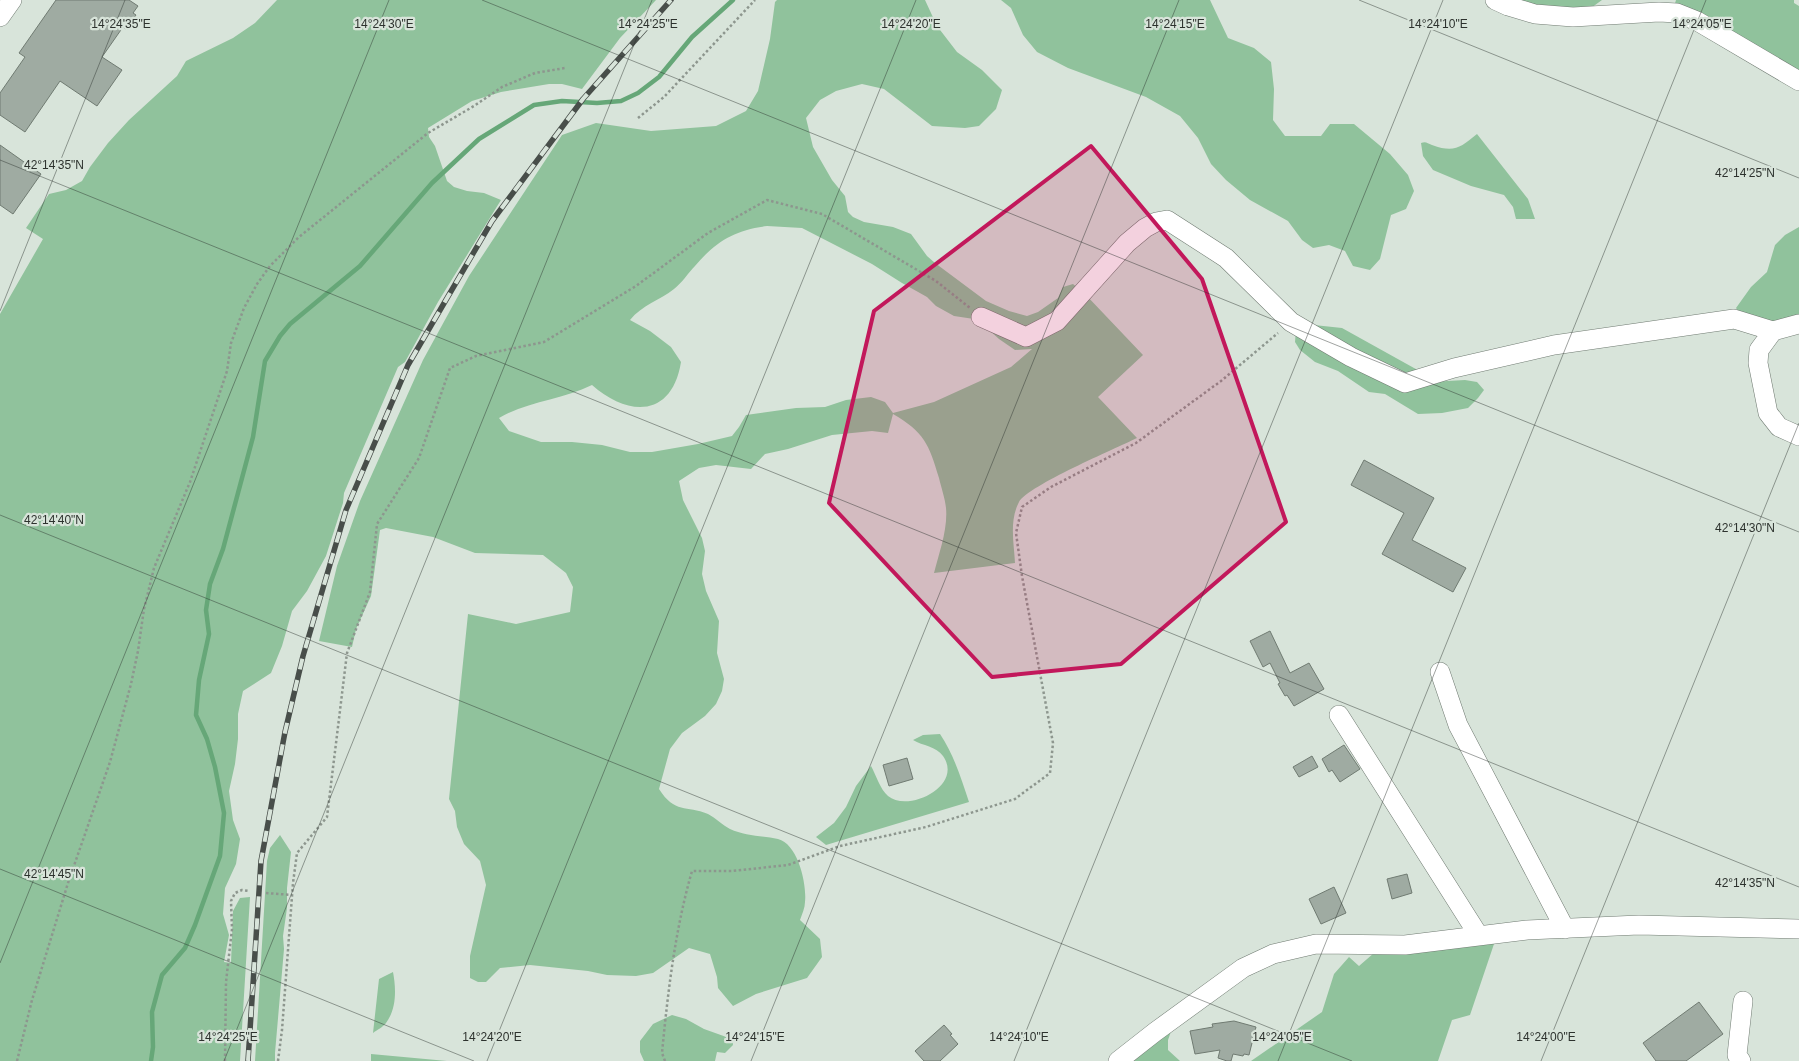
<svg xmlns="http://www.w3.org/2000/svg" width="1799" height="1061" font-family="Helvetica,sans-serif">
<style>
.green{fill:#90c29c;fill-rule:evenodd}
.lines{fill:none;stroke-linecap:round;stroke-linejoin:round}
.stream{stroke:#66a778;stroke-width:4.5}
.building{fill:#9faba2;stroke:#707b72}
.minor-casing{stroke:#707b72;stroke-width:20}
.path{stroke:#8d968e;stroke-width:2.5;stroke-dasharray:2.5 2.5;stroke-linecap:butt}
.minor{stroke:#fff;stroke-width:19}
.rail-casing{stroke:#484e4a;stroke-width:5.5}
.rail{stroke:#d8e4da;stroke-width:4;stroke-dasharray:11;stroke-linecap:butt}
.marked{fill:#c2185b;fill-opacity:0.2;stroke:#c2185b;stroke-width:4;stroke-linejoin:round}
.ticks{fill:none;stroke:#2d322e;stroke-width:1;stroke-opacity:0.45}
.ticks-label{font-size:12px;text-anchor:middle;fill:#2d322e;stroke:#d8e4da;stroke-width:4.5;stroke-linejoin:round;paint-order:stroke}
</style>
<rect width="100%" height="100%" fill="#d8e4da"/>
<path class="green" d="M277,0H656L620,38L582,89L562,84H549L501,92L472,101L428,128L429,137L435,146L447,181L454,187L467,191L484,193L501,200L438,302L405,362L398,367L344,493L343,503L326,556L307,591L292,611L282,646L271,673L243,691L238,714V739L235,764L229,791L233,820L240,839L236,864L225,888L223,914L229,935L224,962L231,963L233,911L240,898L250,897L240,1061H0V314L43,239L26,228L49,194L66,190L82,181L90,167L108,143L129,120L177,76L186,61L233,38L255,23Z
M777,0H925L937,26L957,52L982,70L1002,90L996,109L979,126L965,128L932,126L884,89L862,84L836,91L820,100L806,118L813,147L832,180L845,196L848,212L853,217L864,222L893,227L911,234L927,256L935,263L986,301L1009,311L1027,316L1038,312L1058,298L1063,287L1073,284L1085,294L1143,355L1098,397L1137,438C1115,449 1029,485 1019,502C1009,521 1014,543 1015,563L934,573C939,553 948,529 946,508C945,498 941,487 939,478C929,444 924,432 893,414L888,433L872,431L832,435L788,449L765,454L751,469L716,465L699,468L679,481L683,500L702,538L705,551L702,574L706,591L719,621L717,653L724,679L722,691L716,704L705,716L682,733L670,749L659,789C675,814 686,805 708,814C716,818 722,825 730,829C745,836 763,836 778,839C798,844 807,884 805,902C805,908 802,914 800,920L820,939L822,957L807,978L756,994L733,1006L718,988L717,977L710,954L689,948L653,973L636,976L607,975L588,971L530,965L500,968L486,982H478L470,978V956L486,885L480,861L464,844L457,827L455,811L449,799L468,614L516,624L570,612L573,587L566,573L543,555L475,553L433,537L386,528L380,530L371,596L356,629L352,647L319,641L337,566L360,501L423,360L469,276L562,135L596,123L651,131L716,126L746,111L758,91L770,39L775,2ZM767,226L802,228L872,264L902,283L927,297L936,306L954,316L974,319L988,329L999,339L1015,350L1032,349L1011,367L934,402L893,413L885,402L871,397L846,400L825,407L796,408L746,415L739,427L732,436L698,444L652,452H630L602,445L572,442H541L509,431L499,418C528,401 562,400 592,385C628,417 672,418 681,362L671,347L650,331L630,320C642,305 660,300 674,289C682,283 688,273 695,266C716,241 735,230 767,226Z
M1001,0H1210L1228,38L1254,48L1271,62L1274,89L1273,120L1285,136H1321L1330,124H1354L1390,154L1408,175L1414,191L1406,209L1391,215L1380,259L1370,270L1353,266L1345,251L1329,245L1313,248L1302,240L1288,221L1250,200L1226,180L1211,164L1198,138L1180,116L1146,97L1068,68L1037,52L1023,35L1011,8Z
M1502,0H1602L1584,13Z
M1676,0H1794V3L1799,6V79L1673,10Z
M1477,134L1528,199L1535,219H1516L1513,207L1504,195L1471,186L1433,170L1423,156L1421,143C1426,141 1427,143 1432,145C1454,153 1460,148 1477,134Z
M1799,227V319L1774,324L1742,316L1736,308L1751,287L1767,272L1775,245L1785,235Z
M1314,325L1342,328L1423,373L1430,382L1465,380L1477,382L1484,390L1478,398L1468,408L1442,413L1418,414L1385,394L1369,392L1338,371L1315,362L1300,350L1295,342L1296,330Z
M940,734C954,755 961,778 969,802L826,845L816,837L834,823L846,807L856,786L871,766C876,775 880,789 888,796C908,813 964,786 943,756C936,746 923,746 913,740L923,735Z
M280,835L291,852L287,888V908L283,936L284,949L275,1053V1061H255L267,861L270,848Z
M1495,941L1470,1015L1452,1020L1438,1061H1251L1322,1012L1334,974L1349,957L1359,966L1374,953Z
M393,972C396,988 397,1008 386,1023C383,1027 377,1030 373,1033L379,979Z
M672,1015L686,1019L704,1029L732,1039L733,1045L725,1053L717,1052L715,1061H644L640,1052V1041L653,1024Z
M1174,1023L1168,1040V1050L1180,1061H1126Z
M371,1054L447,1061H371Z"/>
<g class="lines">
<path class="stream" d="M151,1061L153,1047L152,1012L162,975L185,948L195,925L220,856L224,813L215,767L207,739L196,715L199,680L209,634L206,610L210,584L223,549L253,437L265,361L280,336L290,324L360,266L432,183L479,139L534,105L562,101L597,103L621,101L638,93L659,77L692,37L733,0"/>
</g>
<path class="building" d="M56,0H129L138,6L133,13L136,15L126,29L123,27L102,57L122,70L97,106L60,81L25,132L0,115V93L25,57L19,53Z
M0,145L41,174L13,214L0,205Z
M1364,460L1434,498L1412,540L1466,568L1453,592L1382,554L1404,513L1351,485Z
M1270,631L1290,673L1309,663L1324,689L1294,706L1287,695L1285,696L1278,684L1280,683L1270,663L1263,667L1250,641Z
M1344,745L1360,769L1340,782L1332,770L1329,772L1322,759Z
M1312,756L1318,767L1299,777L1293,767Z
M907,758L913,779L889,786L883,765Z
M1407,874L1412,893L1392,899L1387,879Z
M1334,887L1346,913L1321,924L1309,899Z
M1699,1002L1723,1034L1686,1061H1656L1643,1043Z
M1234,1021L1256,1027L1249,1055L1244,1054L1243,1056L1233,1054L1231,1061H1227L1218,1058L1220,1050L1195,1054L1190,1031L1213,1027L1212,1024Z
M944,1025L952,1034L950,1035L958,1044L940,1061H924L915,1051Z"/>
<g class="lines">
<g class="minor-casing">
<path id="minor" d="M1495,0L1508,6L1535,14L1573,17L1659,12L1677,13L1697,21L1799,81
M0,17L12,0
M981,317L1026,337L1057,321L1127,243L1145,228L1156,222L1167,220L1226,258L1291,322L1351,357L1405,383L1454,368L1554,345L1734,319L1773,331
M1799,324L1773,331L1759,350L1758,363L1768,413L1779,427L1799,436
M1440,672L1458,725L1565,929
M1339,715L1479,936
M1118,1061L1155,1032L1243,968L1273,954L1316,944L1405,945L1527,930L1639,925L1799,929
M1741,1061L1737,1055L1743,1001"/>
</g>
<path class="path" d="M638,118L664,97L755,0
M266,893L292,895
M17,1061L32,1000L68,883L110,762L131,684L138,651L144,609L154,568L190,482L227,371L231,343L244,308L257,284L270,266L299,237L428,133L474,106L502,87L535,73L565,68
M225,1061L226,982L232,929L231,901L235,893L242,890L249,891
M278,1061L282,1030L293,883L297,853L327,817L347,653L370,592L377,524L419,458L450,368L476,356L544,342L636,286L708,233L767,200L822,214L936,281L970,308
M665,1061L662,1053C668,991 675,930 692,871H732L788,865L840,846L926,827L1015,799L1050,773L1053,743L1022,576L1016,533L1022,507L1051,487L1136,443L1221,381L1278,333"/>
<use href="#minor" class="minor"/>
<g class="rail-casing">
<path id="rail" d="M248,1061L261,861L285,732L303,656L346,510L408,365L492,221L583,99L671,0"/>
</g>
<use href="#rail" class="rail"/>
</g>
<path class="marked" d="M1091,146L1202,279L1286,522L1121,664L992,677L829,503L874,311Z"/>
<path class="ticks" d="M482,0L1799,532M1359,0L1799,178M0,160L1799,887M0,311L125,0M0,515L1352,1061M0,869L474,1061M0,963L389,0M224,1061L652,0M487,1061L916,0M751,1061L1179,0M1014,1061L1443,0M1278,1061L1706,0M1541,1061L1799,423"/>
<g class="ticks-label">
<text x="384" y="28">14°24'30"E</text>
<text x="121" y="28">14°24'35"E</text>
<text x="648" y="28">14°24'25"E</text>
<text x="911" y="28">14°24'20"E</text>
<text x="1175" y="28">14°24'15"E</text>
<text x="1438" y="28">14°24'10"E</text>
<text x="1702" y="28">14°24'05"E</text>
<text x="54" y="169">42°14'35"N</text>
<text x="1745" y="177">42°14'25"N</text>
<text x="54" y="524">42°14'40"N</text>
<text x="1745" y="532">42°14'30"N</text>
<text x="54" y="878">42°14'45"N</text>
<text x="1745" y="887">42°14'35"N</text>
<text x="228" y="1041">14°24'25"E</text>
<text x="492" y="1041">14°24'20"E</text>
<text x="755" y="1041">14°24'15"E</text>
<text x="1019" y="1041">14°24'10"E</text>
<text x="1282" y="1041">14°24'05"E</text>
<text x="1546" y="1041">14°24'00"E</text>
</g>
</svg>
